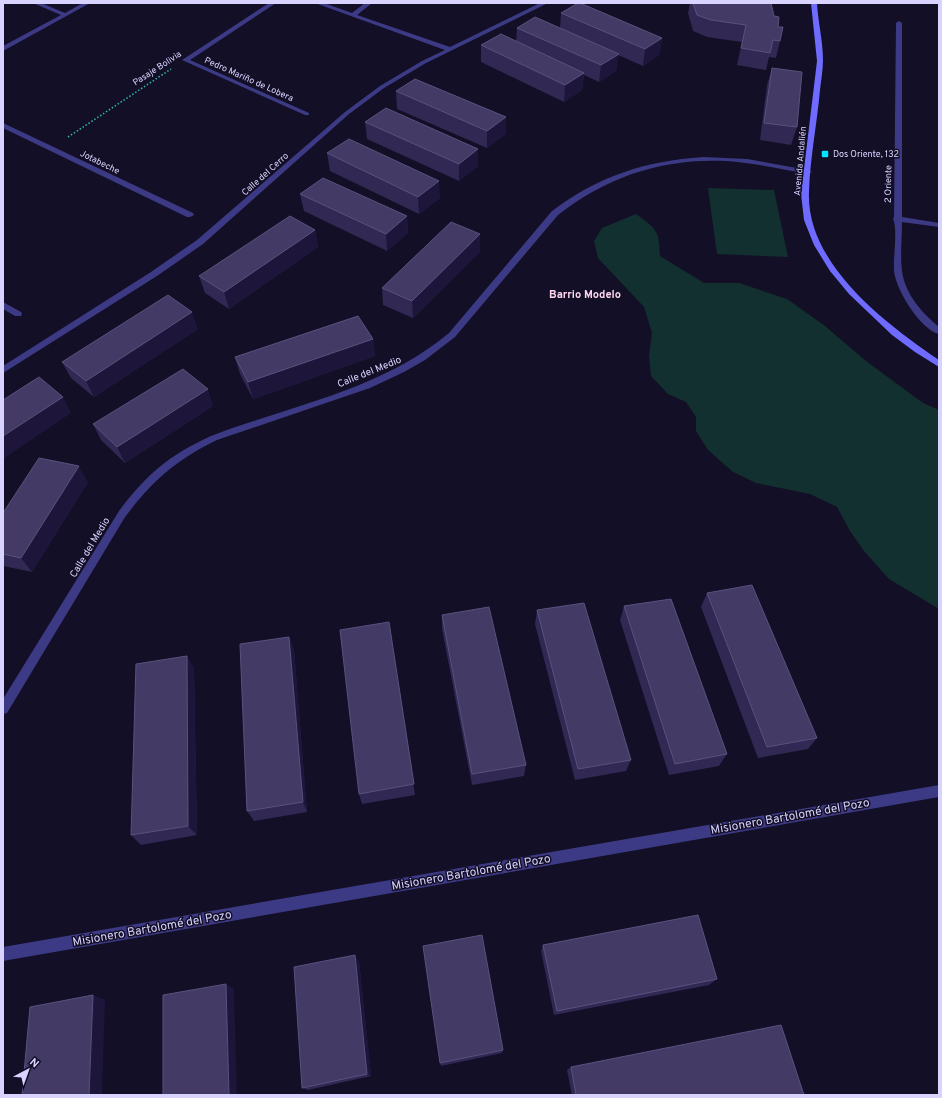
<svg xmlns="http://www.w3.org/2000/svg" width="942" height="1098" font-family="Overpass,sans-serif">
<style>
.green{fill:#12302f}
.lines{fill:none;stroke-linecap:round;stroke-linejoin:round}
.path{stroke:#2fb8b0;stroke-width:1.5;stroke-dasharray:1.5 2;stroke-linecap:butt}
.minor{fill:#3d3a85;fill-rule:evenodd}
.secondary{fill:#6f6bff;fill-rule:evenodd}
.wall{fill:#312854}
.shaded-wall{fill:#1d163a}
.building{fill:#433a66;stroke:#5a527e}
.poi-dot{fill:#00e5ff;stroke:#130f26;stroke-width:1.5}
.labels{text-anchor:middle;stroke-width:3;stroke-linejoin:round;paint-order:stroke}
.far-street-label{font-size:9px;fill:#d9d4ff;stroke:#130f26}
.far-poi-label{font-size:9px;fill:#d9d4ff;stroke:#130f26;text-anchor:start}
.street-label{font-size:10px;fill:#d9d4ff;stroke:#130f26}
.neighbourhood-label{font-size:11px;font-weight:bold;fill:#ffd6f0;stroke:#130f26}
.near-street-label{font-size:12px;fill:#d9d4ff;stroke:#130f26}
</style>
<rect width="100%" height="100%" fill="#130f26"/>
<path class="green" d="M708,188L774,190L788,257L717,254Z
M636,214C657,229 659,230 660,256L704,283H739L787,299L825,326L866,361L923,403L939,410V609L889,579L864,551L850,531L837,507L810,494L756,483L733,472L708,450L696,431V417L686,402L668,394L651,376L649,356L652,333L644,307L598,258L594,241L602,228Z"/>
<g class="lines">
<path class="path" d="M68,137L171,69"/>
<path class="minor" d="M33,3H41L65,13L83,3H90L3,51V46L61,15Z
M269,3H276L190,60L309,113V115H305L182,60Z
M315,3H324L352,13L365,3H372L357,15L450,47L540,3H548L426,63L384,88L349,114L203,244L157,276L3,373V366L151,272L197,240L345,112L380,86L422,61L445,50Z
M899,21L902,23V217L939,223V227L902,222C902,238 900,255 902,271C905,294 922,313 939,327V334C920,329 896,290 894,271C893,258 898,229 893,219L894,217L896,23Z
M3,123L193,213L194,215L190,217H187L3,128Z
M703,157L747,159L808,170L812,172L808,174C781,169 754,163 726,161C663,158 608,176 558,215L455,337L425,360L404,372L370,388L217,440C176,460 153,480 125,517L7,713L3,714V699L119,511C146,475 169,455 211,436C292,405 381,390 449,333L552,211C599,176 645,161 703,157Z
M3,302L21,312L22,314L21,316H15L3,309Z
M939,785V797L3,961V947Z"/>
<path class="secondary" d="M811,3H817C818,22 823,41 823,60C823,70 821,80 820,90C817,124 810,158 809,192C806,264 886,324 939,360V367L915,352L892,335L849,294L830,271L814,245L804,220L801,194L817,61Z"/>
</g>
<path class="wall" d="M690,3H771L774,16L778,27L780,41L776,58L769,57L766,70L737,65L742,42L707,37L693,31L688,13Z
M561,13L662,38L659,55L643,66L618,55L616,71L599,82L584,75L582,90L564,102L481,62V45L516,42L517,28H560Z
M772,68L797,127L791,145L760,140L767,85Z
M396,91L506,134L487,148L397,109Z
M365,122L478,166L459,181L367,139Z
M327,153L440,198L419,214L330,171Z
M300,194L407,216L408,233L387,251L304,211Z
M315,230L318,247L229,309L205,293L199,276Z
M480,234V252L413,318L383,305L382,288Z
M198,329L94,397L71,378L62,362Z
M373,339L375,356L253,399L240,374L235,357Z
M213,406L125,463L101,440L93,424Z
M88,482L32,572L3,566V513Z
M707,593L817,738L808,749L758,758L701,607Z
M624,606L727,754L719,766L669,775L620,620Z
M537,610L631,760L626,771L575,780L535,624Z
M442,615L526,765L524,776L472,785L442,629Z
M389,622L415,795L362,804L359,794Z
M289,637L294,650L307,812L254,821L247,811Z
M187,656L194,669L197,835L141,845L131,835Z
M543,945L717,979L709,985L554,1015L541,951Z
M359,961L371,1076L308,1090L302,1088Z
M503,1050L502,1053L441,1066L440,1063Z
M571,1067L804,1095H572L567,1070Z"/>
<path class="shaded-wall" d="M662,38L659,55L643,66L645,49Z
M619,54L616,71L599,82L601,65Z
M584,73L582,90L564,102L565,85Z
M506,117V134L487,148V131Z
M478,149V166L459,181V164Z
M439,181L440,198L419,214L418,197Z
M407,216L408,233L387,251L386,234Z
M315,230L318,247L229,309L224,292Z
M480,234V252L413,318L412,301Z
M192,312L198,329L94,397L86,381Z
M373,339L375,356L253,399L248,382Z
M208,389L213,406L125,463L117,447Z
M63,397L71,413L3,459V436Z
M79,466L88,482L32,572L21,558Z
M289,637L294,650L307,812L303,802Z
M187,656L194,669L197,835L188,826Z
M355,955L359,961L371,1076L367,1074Z
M226,984L234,989L237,1095H229Z
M93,995L105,1000L102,1095H89Z"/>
<path class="building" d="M578,3H580L662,38L645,49L561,13Z
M693,3H771L774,16L779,17L778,27H783L780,41L773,40L770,53L741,48L746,25L711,20L697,15Z
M535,17L619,54L601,65L517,28Z
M501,34L584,73L565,85L481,45Z
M772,68L802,72L797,127L764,123Z
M415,79L506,117L487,131L396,91Z
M386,108L478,149L459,164L365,122Z
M349,139L439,181L418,197L327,153Z
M323,178L407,216L386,234L300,194Z
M290,216L315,230L224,292L199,276Z
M451,222L480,234L412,301L382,288Z
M168,295L192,312L86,381L62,362Z
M358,316L373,339L248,382L235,357Z
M183,369L208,389L117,447L93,424Z
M39,377L63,397L3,436V400Z
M39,458L79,466L21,558L3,554V513Z
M752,585L817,738L767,747L707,593Z
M671,599L727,754L675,764L624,606Z
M584,603L631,760L578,769L537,610Z
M489,607L526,765L472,774L442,615Z
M389,622L414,784L359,794L340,630Z
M289,637L303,802L247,811L240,644Z
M187,656L188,826L131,835L136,664Z
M698,915L717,979L557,1011L543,945Z
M482,935L503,1050L440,1063L423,946Z
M355,955L367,1074L302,1088L294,967Z
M226,984L229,1095H163V995Z
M93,995L89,1095H22L30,1007Z
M781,1025L804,1095H576L571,1067Z"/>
<rect class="poi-dot" x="821" y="150" width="8" height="8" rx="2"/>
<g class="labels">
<g class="far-street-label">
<text transform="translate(157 68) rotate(-33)" y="3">Pasaje Bolivia</text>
<text transform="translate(249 79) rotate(24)" y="3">Pedro Mariño de Lobera</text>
<text transform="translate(800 161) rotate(-85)" y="3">Avenida Andalién</text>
<text transform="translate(100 162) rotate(26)" y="3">Jotabeche</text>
<text transform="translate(265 174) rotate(-42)" y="3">Calle del Cerro</text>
<text transform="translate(888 184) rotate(-89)" y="3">2 Oriente</text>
</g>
<g class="far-poi-label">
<text x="833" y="157">Dos Oriente, 132</text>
</g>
<g class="street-label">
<text transform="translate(369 371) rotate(-22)" y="4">Calle del Medio</text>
<text transform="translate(89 547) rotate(-59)" y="4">Calle del Medio</text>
</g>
<g class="neighbourhood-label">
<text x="585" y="298">Barrio Modelo</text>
</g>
<g class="near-street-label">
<text transform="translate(790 816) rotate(-10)" y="4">Misionero Bartolomé del Pozo</text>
<text transform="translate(471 872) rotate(-10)" y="4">Misionero Bartolomé del Pozo</text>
<text transform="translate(152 928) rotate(-10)" y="4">Misionero Bartolomé del Pozo</text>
</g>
</g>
<rect width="942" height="1098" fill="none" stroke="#d9d4ff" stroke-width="8"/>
<g transform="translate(28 1070) rotate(41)" stroke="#130f26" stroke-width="3" paint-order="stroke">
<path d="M0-3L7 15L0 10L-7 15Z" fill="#d9d4ff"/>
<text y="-6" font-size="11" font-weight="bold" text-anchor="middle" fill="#d9d4ff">N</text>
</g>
</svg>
